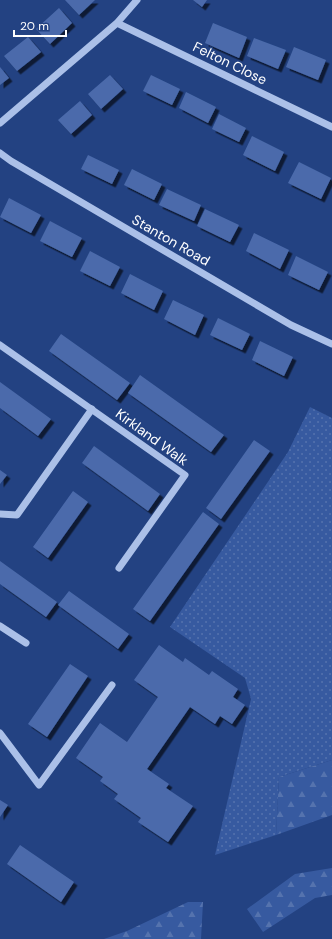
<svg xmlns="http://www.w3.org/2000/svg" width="332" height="939" font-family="'DM Sans',sans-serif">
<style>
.grass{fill:url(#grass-dots)}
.forest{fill:url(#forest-firs)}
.building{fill:#4b6bab;filter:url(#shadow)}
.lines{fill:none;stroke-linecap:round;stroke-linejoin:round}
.minor{stroke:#abc0e8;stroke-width:7}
.labels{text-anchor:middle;stroke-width:3;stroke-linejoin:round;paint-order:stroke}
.street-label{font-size:14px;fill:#fff;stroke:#234282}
</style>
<defs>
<pattern id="grass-dots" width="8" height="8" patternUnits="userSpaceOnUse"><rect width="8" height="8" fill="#375aa0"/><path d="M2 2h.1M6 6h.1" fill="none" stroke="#5573ae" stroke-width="1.8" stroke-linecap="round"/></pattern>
<pattern id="forest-firs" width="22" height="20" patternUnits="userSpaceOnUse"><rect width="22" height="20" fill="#375aa0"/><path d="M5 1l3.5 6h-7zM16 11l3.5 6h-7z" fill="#5573ae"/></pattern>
<filter id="shadow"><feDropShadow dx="3.5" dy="3.5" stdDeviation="0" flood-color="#0009"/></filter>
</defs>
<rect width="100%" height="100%" fill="#234282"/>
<path class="grass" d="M310,407L332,418V760L279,777L276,835L215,855L251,699L245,678L170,627L288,452Z"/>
<path class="forest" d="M332,760V815L276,835L279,777Z
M332,868V895L315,898L263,932L247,909L295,874Z
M188,902H203L201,939H104L127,931Z"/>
<path class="building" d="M65,0H95L79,15Z
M193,0H207L202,7Z
M59,8L72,23L50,44L36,29Z
M213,23L247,37L239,58L205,43Z
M28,37L41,52L17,71L4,56Z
M254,38L286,50L278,69L247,56Z
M294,47L326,60L318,80L286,67Z
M0,67L9,78L0,85Z
M110,75L123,89L101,109L88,94Z
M151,75L180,89L172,105L143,91Z
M186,92L216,107L208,123L179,108Z
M80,101L92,115L71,134L58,120Z
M219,114L246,128L239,142L212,129Z
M252,136L284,152L275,171L243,155Z
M88,155L119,170L112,184L81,169Z
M299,162L331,178L321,199L288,183Z
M132,169L162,184L154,200L124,185Z
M167,189L201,205L194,221L159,205Z
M9,198L41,215L31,233L0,217Z
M205,209L239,225L230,242L197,226Z
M50,221L82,238L72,257L40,241Z
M254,233L289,250L280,269L246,251Z
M90,251L120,267L110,286L80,271Z
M296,256L328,272L319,290L288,275Z
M130,274L163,291L154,310L121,293Z
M173,300L204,315L195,335L164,319Z
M218,318L250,334L242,350L210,335Z
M61,334L130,383L117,400L49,351Z
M260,341L293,357L284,376L252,360Z
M140,375L224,435L211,452L128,393Z
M0,382L51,419L38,436L0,408Z
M254,440L270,451L221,519L206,508Z
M94,446L160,494L148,511L82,463Z
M0,470L7,475L0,484Z
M73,491L88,502L48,558L33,547Z
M203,512L219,524L150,621L133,609Z
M0,561L57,602L46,617L0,584Z
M69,591L129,634L118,649L58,605Z
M159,645L183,662L185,658L209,675L212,671L238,689L233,697L245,705L232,724L220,716L215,724L190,707L147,769L169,784L166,788L193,806L168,842L138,822L141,818L114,799L118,794L100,781L103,777L76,758L100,723L127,742L158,697L134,680Z
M70,664L88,676L47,737L28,724Z
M0,800L8,805L0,817Z
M20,845L74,882L61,902L7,864Z"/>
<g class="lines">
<path class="minor" d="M117,23L332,127
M0,123L117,23L137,0
M0,153L11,161L291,325L332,344
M0,345L185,475L119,568
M0,514L17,515L92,409
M0,626L26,643
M0,733L39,785L112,685"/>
</g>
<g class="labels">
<g class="street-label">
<text transform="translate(230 63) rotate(26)" y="5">Felton Close</text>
<text transform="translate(171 240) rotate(30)" y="5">Stanton Road</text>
<text transform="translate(152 437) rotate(36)" y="5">Kirkland Walk</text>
</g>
</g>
<path d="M14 30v6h52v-6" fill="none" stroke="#ffffff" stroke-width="2"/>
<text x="20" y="30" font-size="12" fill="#ffffff" stroke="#234282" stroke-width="3" paint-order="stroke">20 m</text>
</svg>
